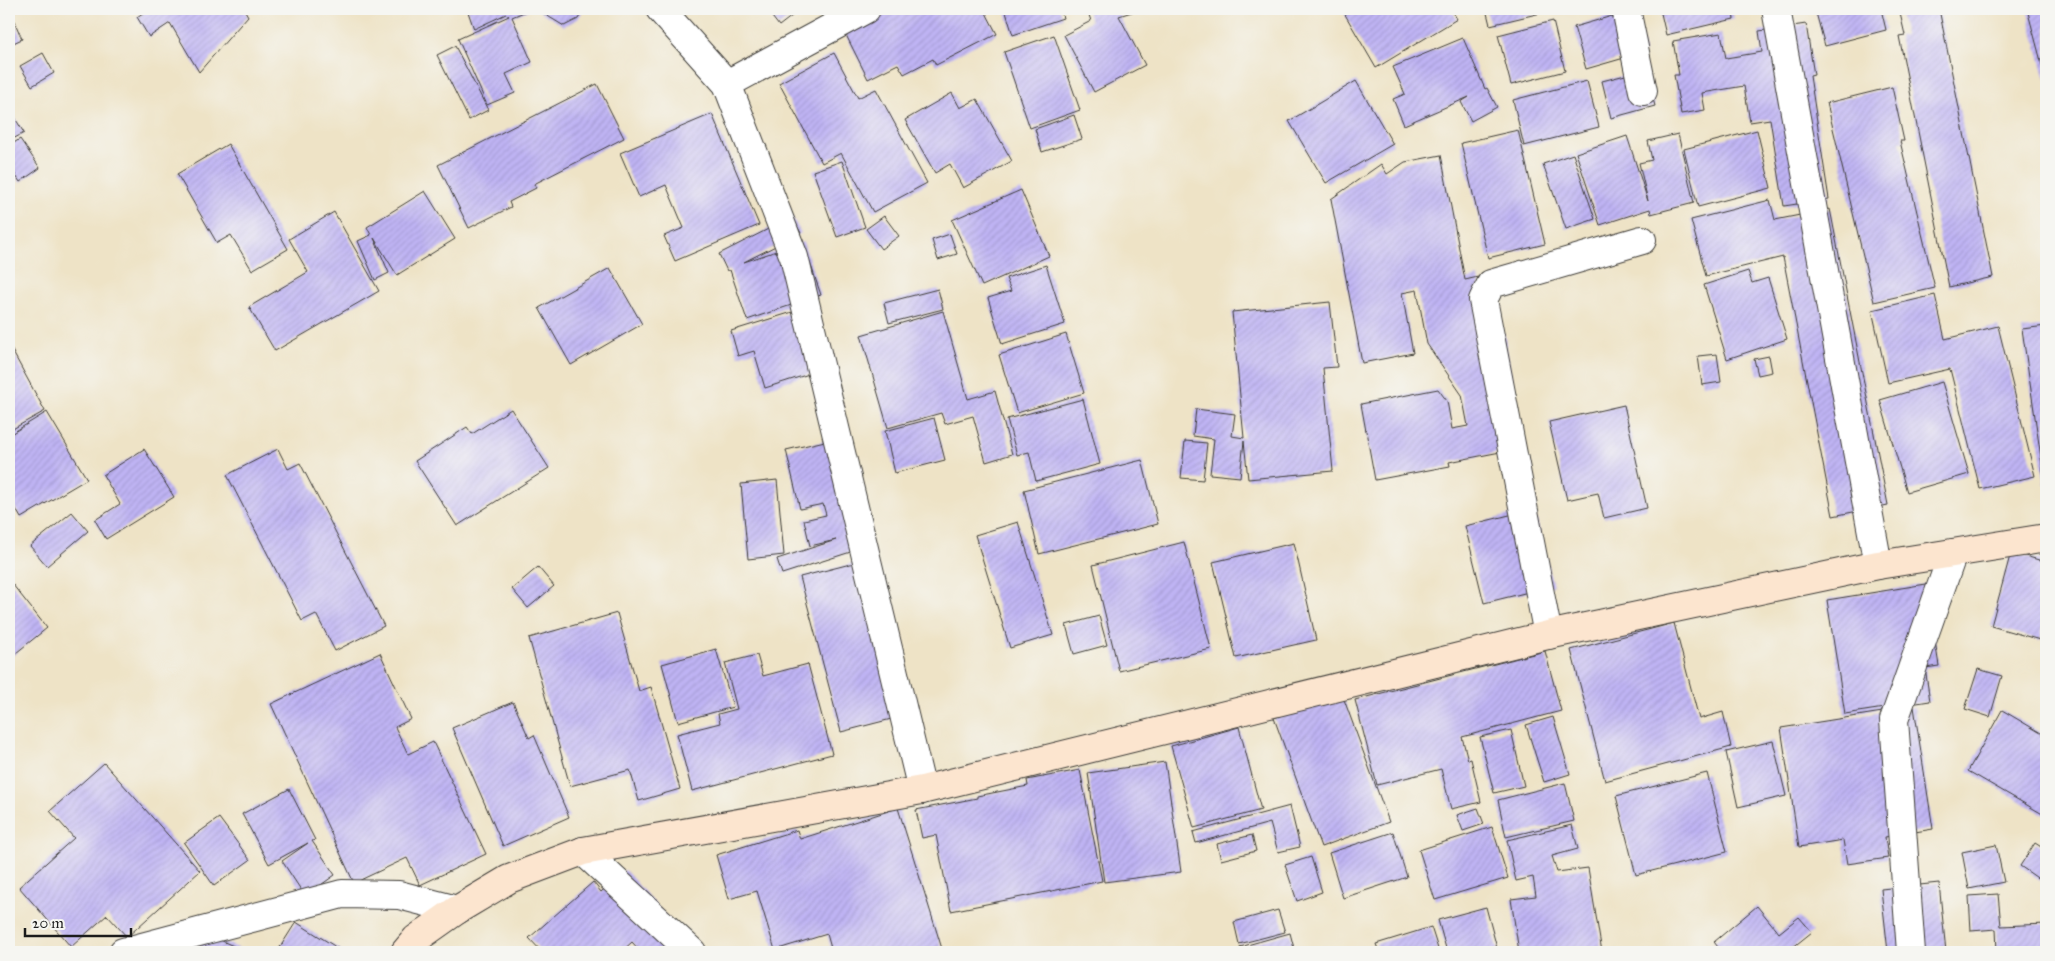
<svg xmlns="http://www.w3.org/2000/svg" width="2055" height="961" font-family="'IM FELL Great Primer',serif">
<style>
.building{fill:url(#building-hatch)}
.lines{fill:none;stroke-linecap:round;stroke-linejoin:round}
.street-casing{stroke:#3c3a36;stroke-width:30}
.secondary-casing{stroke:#3c3a36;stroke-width:30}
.street{stroke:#fff;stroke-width:28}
.secondary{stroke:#fce5cf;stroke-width:28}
</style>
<defs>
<pattern id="building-hatch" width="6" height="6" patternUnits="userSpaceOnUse" patternTransform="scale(1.25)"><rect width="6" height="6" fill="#bfb4f4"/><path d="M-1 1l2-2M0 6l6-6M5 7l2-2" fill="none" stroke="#a49ad1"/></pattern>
</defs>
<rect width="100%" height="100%" fill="#f6f6f2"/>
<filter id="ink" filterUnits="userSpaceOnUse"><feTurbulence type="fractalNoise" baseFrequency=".02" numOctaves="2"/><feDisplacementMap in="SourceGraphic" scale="10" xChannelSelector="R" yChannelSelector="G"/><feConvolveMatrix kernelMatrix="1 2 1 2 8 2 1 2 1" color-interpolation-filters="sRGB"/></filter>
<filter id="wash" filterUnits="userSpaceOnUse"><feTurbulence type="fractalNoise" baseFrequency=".0096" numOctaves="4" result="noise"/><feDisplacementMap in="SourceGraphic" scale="20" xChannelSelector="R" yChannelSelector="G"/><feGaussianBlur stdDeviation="1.12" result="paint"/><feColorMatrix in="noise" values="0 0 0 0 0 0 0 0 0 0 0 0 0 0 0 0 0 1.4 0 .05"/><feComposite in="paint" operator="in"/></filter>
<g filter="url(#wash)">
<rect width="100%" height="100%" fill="#eee3c6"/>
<g id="blocks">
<path class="building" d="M9,9L22,39L9,45Z
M146,9H244L248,16L199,72L170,23L149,37L137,17L147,10Z
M467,9H531L512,17L532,62L506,74L515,93L487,105L458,39L509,16L506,14L474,29Z
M536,9H584L578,19L564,26Z
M766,9H801L779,26Z
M873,9H984L997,34L936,65L933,59L904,74L898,64L868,79L841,25Z
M1005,9H1060L1063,18L1013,35Z
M1087,9H1141L1119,16L1145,65L1094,92L1064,35L1091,21Z
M1348,9H1451L1457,19L1376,68L1343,11Z
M1486,9H1540L1541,13L1490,25Z
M1660,9H1732L1734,19L1666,35Z
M1815,9H1881L1886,30L1825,46Z
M1899,9H1939L1993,277L1949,287L1899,36L1905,35Z
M2027,9H2046V80Z
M1633,10L1645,52L1586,69L1574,27Z
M1553,21L1565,71L1511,85L1498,35Z
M1806,24L1814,75L1810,76L1829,199L1784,206L1770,119L1750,122L1744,86L1702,93L1705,110L1681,114L1674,75H1679L1673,41L1721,33L1726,58L1762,52L1759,31Z
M1054,35L1080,110L1030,128L1004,52Z
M1463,38L1485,89L1487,88L1497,107L1471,121L1461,102L1469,97L1404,125L1393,99L1405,94L1393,67Z
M455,46L488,110L469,120L437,55Z
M43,53L54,73L32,86L20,66Z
M834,53L858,98L876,89L927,183L873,212L841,153L822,163L779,83Z
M1645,70L1655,106L1611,118L1602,81Z
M1356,81L1393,144L1326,183L1289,121Z
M1587,81L1599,127L1524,146L1513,100Z
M597,84L624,138L534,184L536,188L509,202L511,207L469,228L438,165Z
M1892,87L1904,141H1900L1935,288L1874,302L1827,103Z
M952,93L960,108L977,99L1012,161L963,188L950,164L935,173L905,120Z
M9,108L24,133L9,141Z
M712,114L759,225L675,261L664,236L684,228L666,185L639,197L620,153Z
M1074,115L1082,139L1042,152L1035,129Z
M1518,130L1545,244L1488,258L1461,143Z
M1757,130L1771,188L1698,207L1684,149Z
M1678,134L1694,203L1651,214L1650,209L1600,225L1576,153L1627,136L1648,201L1639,163L1652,160L1648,141Z
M20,139L40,168L20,182L9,165V146Z
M228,144L288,249L252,270L231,235L217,243L177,174Z
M1573,154L1595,219L1566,229L1543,164Z
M1441,155L1465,280L1478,277L1486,317L1482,337L1504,333L1514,392L1521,448L1449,462L1450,466L1375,480L1361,404L1438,389L1447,401L1452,429L1468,426L1462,395L1427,344L1417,290L1402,293L1413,353L1362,363L1331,199L1381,164L1387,174L1405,162Z
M842,161L865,227L837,237L813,171Z
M1021,190L1049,256L982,286L952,220Z
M425,191L455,239L397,275L374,238L389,273L375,280L358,241L371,235L367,227Z
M1770,200L1775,220L1830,209L1888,505L1833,516L1783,257L1706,276L1691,220Z
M334,212L379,291L275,351L249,307L308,272L289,239Z
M884,216L899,236L881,249L866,229Z
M792,217L801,233L744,262L803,242L821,295L747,320L730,270L727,271L719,254Z
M950,234L957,254L938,260L932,240Z
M1046,265L1065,324L1002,344L988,298L1011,291L1006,278Z
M610,268L642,324L571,365L539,308Z
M1748,271L1752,283L1768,278L1787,339L1727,359L1704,285Z
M938,289L943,309L889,323L884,303Z
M1935,295L1945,339L1998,326L2035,476L1980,489L1950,369L1888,383L1872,310Z
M1330,302L1337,367L1323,368L1333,471L1248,479L1244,441L1240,477L1210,474L1214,439L1193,436L1196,409L1235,414L1232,436L1244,438L1232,312Z
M812,306L831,367L765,388L754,351L738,356L731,331Z
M943,311L968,399L995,391L1012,454L986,462L973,416L945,424L941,413L888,428L861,335Z
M2046,326V484L2045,485L2022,329Z
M1066,334L1084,393L1017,413L999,355Z
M9,345L45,411L9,431Z
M1717,354L1721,382L1702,385L1698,356Z
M1769,356L1772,372L1758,375L1754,359Z
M1942,382L1969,474L1907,492L1880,400Z
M1083,399L1100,464L1036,481L1029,452L1017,455L1007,419Z
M1624,405L1647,508L1604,518L1598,493L1567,500L1549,422Z
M511,409L549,468L457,526L415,461L467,427L472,434Z
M47,412L87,479L21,518L9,497V435Z
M934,418L945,460L895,473L885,431Z
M838,438L860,549L782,574L777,559L836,540L810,546L804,520L826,515L823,504L800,509L786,450Z
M1185,441L1207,443L1203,480L1181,478Z
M144,449L174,497L106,539L95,520L120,504L103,475Z
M278,449L288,469L300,463L384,626L335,651L316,614L302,621L227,475Z
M1142,460L1158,524L1039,554L1024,490Z
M777,480L784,555L748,559L741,484Z
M1534,509L1553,586L1484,603L1465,526Z
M72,512L88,531L47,566L30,546Z
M1018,522L1053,635L1010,648L975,535Z
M1184,542L1211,649L1119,671L1093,565Z
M1294,543L1316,640L1236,658L1213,562Z
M2011,552L2046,562V616L2040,640L1991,626Z
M862,561L903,716L841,732L800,577Z
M538,567L554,586L528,608L512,589Z
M9,580L47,628L11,657L9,655Z
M1926,584L1939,666L1925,668L1930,701L1845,714L1827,600Z
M617,613L639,691L651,687L680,789L639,801L630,770L570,786L529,638Z
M1099,616L1107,645L1074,654L1066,625Z
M1674,623L1699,719L1723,712L1731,747L1605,781L1571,650Z
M716,649L733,707L678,722L662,664Z
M1545,651L1561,711L1462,737L1468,760L1471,759L1481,802L1451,809L1441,769L1377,785L1355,700Z
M380,653L411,719L395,727L408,754L433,742L486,854L420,885L407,858L354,883L271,704Z
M757,655L763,676L808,664L832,754L692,791L677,734L720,723L718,714L737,709L725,663Z
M1978,669L2002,676L1990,717L1965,709Z
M1342,694L1389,822L1321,847L1274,718Z
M513,702L529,738L534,735L569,817L503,846L452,728Z
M1914,707L1933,829L1885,837L1888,858L1847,864L1843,840L1799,847L1781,728Z
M2002,710L2046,736V816L1968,771Z
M1553,717L1570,774L1544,782L1526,725Z
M1239,727L1261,810L1194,828L1171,746Z
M1511,730L1524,786L1494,793L1480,737Z
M1773,741L1786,796L1738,807L1726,752Z
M1165,762L1181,872L1104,882L1088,773Z
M104,763L200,871L127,937L107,915L71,947L19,887L74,838L50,811Z
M1080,770L1102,881L951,911L936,835L922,838L916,810L977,798V796L1028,786L1027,780Z
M1707,773L1727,852L1636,875L1616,796Z
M1565,783L1574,821L1506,837L1498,800Z
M289,789L315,840L312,841L335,875L305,896L282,861L308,843L269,864L242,814Z
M1290,806L1300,847L1278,852L1270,823L1196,843L1193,832Z
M898,808L943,952H832L827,934L775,950L757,891L729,899L716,855L797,830L800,839Z
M1478,808L1484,824L1463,831L1457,815Z
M219,818L250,860L214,886L184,843Z
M1572,825L1578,849L1552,856L1557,872L1588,868L1602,952H1519L1511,899L1536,896L1533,877L1516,881L1507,840Z
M1492,827L1508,878L1435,900L1419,850Z
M1393,832L1407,877L1343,898L1329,853Z
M1252,835L1256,851L1221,860L1217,844Z
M2035,843L2046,850V884L2020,866Z
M1996,845L2004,882L1969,889L1962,852Z
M1311,857L1322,892L1297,901L1285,865Z
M625,870L690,944L680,952H641L632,942L621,952H542L529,938L593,882L601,892Z
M1939,883L1946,952H1888L1881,889Z
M1998,894L2001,926L2046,924V952H1997L1996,929L1971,931L1969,896Z
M1757,906L1779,933L1799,917L1812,932L1787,952H1722L1714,942Z
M1486,907L1498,952H1447L1438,920Z
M1278,910L1285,932L1239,944L1234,922Z
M296,922L344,952H277Z
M1431,927L1439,952H1379L1376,944Z
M204,933L247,952H196Z
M1290,933L1295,952H1242L1240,947Z"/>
</g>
</g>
<g filter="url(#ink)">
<use href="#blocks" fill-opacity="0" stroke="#3c3a36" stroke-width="1"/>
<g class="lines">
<g class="street-casing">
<path id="street" d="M660,9L727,84L794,257L922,790
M1626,9L1643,91
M1776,9L1878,565
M727,84L866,9
M1548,635L1483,300L1491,284L1642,240
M583,851L692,952
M123,952L342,894L399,895L457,910
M1911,952L1894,720L1953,553"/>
</g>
<g class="secondary-casing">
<path id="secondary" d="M405,952L416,939L457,910L509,879L583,851L922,790L1548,635L1878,565L2046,538"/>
</g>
<use href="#street" class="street"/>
<use href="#secondary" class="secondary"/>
</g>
</g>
<rect width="2055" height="961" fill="none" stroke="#f6f6f2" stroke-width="30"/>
<path d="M25 928v8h106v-8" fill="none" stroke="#1c1c1c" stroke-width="2.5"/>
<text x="32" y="928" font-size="15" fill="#1c1c1c" stroke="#f6f6f2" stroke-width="4" paint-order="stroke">20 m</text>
</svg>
